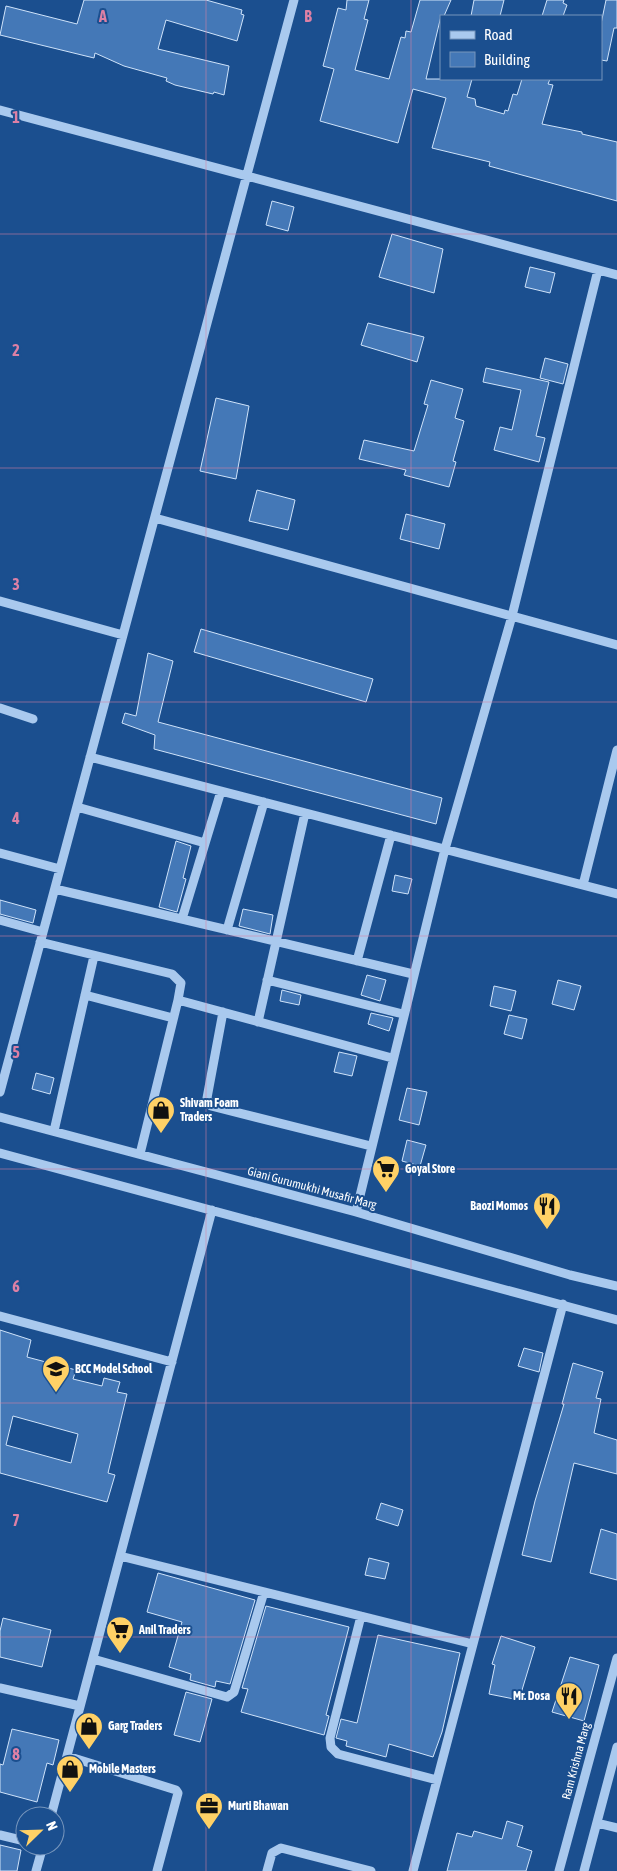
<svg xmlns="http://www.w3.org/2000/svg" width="617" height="1871" font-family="'Asap Condensed',sans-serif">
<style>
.building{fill:#4478b7;stroke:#cfe3fa;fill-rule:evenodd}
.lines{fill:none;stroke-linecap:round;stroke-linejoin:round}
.minor{stroke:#a9c9ee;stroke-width:9}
.grid{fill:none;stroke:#dd80a5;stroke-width:1;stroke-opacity:0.55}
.labels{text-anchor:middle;stroke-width:4;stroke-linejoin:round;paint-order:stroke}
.poi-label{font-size:12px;font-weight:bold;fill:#fff;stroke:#1b4f8f;text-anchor:start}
.street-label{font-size:12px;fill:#fff;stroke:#1b4f8f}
.grid-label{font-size:16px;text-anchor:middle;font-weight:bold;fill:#dd80a5;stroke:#1b4f8f;stroke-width:4;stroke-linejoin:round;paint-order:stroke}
</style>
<rect width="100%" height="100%" fill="#1b4f8f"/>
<path class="building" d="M84,0H206L242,10L241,14L244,15L237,41L166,20L158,49L229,66L224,95L214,92L213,94L175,85L166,81L167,78L124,66L95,53L94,58L0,35L6,6L77,24Z
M347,0H369L364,19L368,20L355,70L389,79L401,37L405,38L406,31L411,32L420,0H451L444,16H441L426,79H472L467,97L475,99L476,106L504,114L505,110L508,111L513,94L517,95L522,79H550L548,84L553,85L542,124L582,132V134L617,142V201L489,166L490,162L432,148L446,98L413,89L398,143L320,121L334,69L323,66L338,8L346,10Z
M474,0H504L500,16H471Z
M547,0H564L563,3L567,5L563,16H542Z
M606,0H617V28H614L607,61L601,60V24Z
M272,201L294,207L288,231L266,225Z
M392,234L443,249L434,293L379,277Z
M530,267L555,273L550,293L525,287Z
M368,323L424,337L417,362L361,345Z
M545,358L568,364L563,384L540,378Z
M486,368L549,382L536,436L545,438L539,462L494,450L500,427L512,430L521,390L483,382Z
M431,380L463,389L455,418L464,421L453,461L456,462L449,487L404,475L406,470L359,459L364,440L414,451L428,405L424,404Z
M216,398L249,406L236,479L200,471Z
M257,490L295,500L288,530L249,521Z
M406,514L445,524L439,549L400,539Z
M201,629L373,679L366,702L194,652Z
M148,653L173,661L158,722L442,798L436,824L154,749L155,735L122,723L125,713L136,716Z
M176,841L191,846L183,878L186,879L177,912L159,907Z
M395,875L412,879L408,894L392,891Z
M0,900L36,910L33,923L0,914Z
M243,909L273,915L270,934L239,926Z
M367,975L386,980L380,1001L361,995Z
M558,980L581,986L574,1010L552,1004Z
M494,986L516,991L511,1011L490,1006Z
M282,990L301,995L299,1005L280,1001Z
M371,1013L393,1018L389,1031L368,1024Z
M509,1015L527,1019L522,1039L504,1034Z
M339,1052L357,1056L352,1076L334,1072Z
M36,1073L54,1078L50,1094L32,1089Z
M407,1088L427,1092L419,1125L399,1120Z
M407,1140L426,1145L420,1166L402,1161Z
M0,1330L31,1340L27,1357L76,1370L73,1379L102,1386L104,1378L120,1382L117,1392L127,1394L108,1473L115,1475L107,1502L0,1473ZM13,1416L78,1434L71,1463L6,1445Z
M524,1348L543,1353L539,1372L518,1366Z
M573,1363L603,1372L596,1398L601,1399L594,1433L617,1440V1474L574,1463L551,1562L522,1555L535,1501L564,1404H562Z
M381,1503L403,1510L398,1526L376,1519Z
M601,1529L617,1534V1580L590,1573Z
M369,1558L389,1563L385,1579L365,1575Z
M158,1573L255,1600L230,1684L216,1681L215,1687L190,1680L191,1674L169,1667L182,1622L147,1612Z
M266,1606L349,1627L326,1715L329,1716L324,1735L241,1712L248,1689L242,1688Z
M3,1618L51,1630L42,1667L0,1657V1631Z
M378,1635L460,1653L442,1732L433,1757L389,1744L386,1757L346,1746L347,1741L336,1738L341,1719L357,1723Z
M501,1636L535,1647L519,1700L489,1694L495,1665L492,1664Z
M570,1657L599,1665L584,1721L552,1712Z
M186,1692L212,1699L200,1742L174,1735Z
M12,1729L59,1740L53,1765L47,1763L37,1802L0,1792V1764L3,1765Z
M507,1821L523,1826L517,1846L532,1851L526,1871H447L457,1833L472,1837L474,1831L502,1839Z
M0,1845L21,1850L17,1871H0Z"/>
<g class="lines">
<path class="minor" d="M0,110L617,275
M155,518L617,645
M0,601L123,635
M0,708L33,719
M90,757L617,894
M77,807L205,843
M0,853L60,869
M583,885L617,750
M55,889L413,974
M182,919L221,791
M0,920L43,932
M227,930L264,802
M40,942L172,974L181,983L178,1000
M357,961L391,835
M267,980L403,1014
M85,995L173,1018
M223,1012L207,1098L211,1106L371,1146
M258,1022L305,813
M0,1092L294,0
M0,1117L356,1212L570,1275L617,1286
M54,1131L94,956
M0,1153L617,1320
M140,1154L178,1000L392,1058
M356,1212L445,849L512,616L598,270
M0,1316L172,1362
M120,1556L473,1644
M361,1616L330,1738L331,1747L338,1754L437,1780
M93,1659L227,1697L234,1692L264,1592
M0,1688L80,1706
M67,1756L176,1790L178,1793L157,1871
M51,1816L212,1210
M597,1823L617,1828
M0,1835L25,1841
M36,1871L43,1846
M267,1871L272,1853L281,1848L371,1871
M413,1871L563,1304
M559,1871L617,1658
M584,1871L617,1747"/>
</g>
<path class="grid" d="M206,0V1871M411,0V1871M0,234H617M0,468H617M0,702H617M0,936H617M0,1169H617M0,1403H617M0,1637H617"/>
<defs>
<g id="shop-pin" transform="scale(1.4375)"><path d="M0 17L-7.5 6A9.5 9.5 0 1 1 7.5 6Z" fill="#ffd166" stroke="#1b4f8f"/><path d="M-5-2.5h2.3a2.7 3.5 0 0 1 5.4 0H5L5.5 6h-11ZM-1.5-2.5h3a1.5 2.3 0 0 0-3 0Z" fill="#111"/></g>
<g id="supermarket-pin" transform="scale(1.4375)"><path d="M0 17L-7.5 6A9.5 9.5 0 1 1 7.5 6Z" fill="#ffd166" stroke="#1b4f8f"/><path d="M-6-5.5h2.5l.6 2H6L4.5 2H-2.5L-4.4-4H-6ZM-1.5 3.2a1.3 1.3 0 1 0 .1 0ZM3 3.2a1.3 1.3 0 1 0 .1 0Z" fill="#111"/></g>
<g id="restaurant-pin" transform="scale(1.4375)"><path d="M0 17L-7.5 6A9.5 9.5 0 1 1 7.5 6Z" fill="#ffd166" stroke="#1b4f8f"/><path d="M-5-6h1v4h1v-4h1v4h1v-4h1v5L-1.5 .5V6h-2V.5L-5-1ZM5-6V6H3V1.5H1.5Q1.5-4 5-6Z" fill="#111"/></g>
<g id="school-pin" transform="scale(1.4375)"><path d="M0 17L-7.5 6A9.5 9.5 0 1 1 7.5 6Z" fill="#ffd166" stroke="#1b4f8f"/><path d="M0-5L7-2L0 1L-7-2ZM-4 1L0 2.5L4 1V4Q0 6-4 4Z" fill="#111"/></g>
<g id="office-pin" transform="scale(1.4375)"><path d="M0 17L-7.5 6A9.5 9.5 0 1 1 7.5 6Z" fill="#ffd166" stroke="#1b4f8f"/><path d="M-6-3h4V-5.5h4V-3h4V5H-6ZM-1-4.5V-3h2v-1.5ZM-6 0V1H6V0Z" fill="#111"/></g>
</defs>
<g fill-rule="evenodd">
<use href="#shop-pin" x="161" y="1110"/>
<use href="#supermarket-pin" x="386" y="1169"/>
<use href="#restaurant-pin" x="547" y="1206"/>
<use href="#school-pin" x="56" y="1369"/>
<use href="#supermarket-pin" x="120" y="1630"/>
<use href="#restaurant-pin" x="569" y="1696"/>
<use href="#shop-pin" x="89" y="1726"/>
<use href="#shop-pin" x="70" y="1769"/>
<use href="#office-pin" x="209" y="1806"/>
</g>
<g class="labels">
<g class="poi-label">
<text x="180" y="1107">Shivam Foam<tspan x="180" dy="14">Traders</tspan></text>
<text x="405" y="1173">Goyal Store</text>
<text x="528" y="1210" text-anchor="end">Baozi Momos</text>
<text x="75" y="1373">BCC Model School</text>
<text x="139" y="1634">Anil Traders</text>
<text x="550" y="1700" text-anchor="end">Mr. Dosa</text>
<text x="108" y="1730">Garg Traders</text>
<text x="89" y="1773">Mobile Masters</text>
<text x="228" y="1810">Murti Bhawan</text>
</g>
<g class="street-label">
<text transform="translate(312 1188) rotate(15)" y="4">Giani Gurumukhi Musafir Marg</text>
<text transform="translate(576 1761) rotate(-75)" y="4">Ram Krishna Marg</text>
</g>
</g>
<g class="grid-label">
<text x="103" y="22">A</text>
<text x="308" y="22">B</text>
<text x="16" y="123">1</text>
<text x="16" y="356">2</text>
<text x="16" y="590">3</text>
<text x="16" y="824">4</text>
<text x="16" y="1058">5</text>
<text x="16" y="1292">6</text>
<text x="16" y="1526">7</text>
<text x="16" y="1760">8</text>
</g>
<rect x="440" y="15" width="162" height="65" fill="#1b4f8f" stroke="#7695bc"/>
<rect x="450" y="31" width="25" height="8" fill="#a9c9ee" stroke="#7695bc"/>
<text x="484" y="40" font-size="15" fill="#ffffff">Road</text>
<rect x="450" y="52" width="25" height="15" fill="#4478b7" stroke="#7695bc"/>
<text x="484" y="65" font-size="15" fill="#ffffff">Building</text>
<g transform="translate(40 1831) rotate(67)"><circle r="24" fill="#1b4f8f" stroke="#7695bc"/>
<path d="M0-4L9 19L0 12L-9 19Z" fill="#ffd166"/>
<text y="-8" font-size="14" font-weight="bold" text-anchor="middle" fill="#ffffff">N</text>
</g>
</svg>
